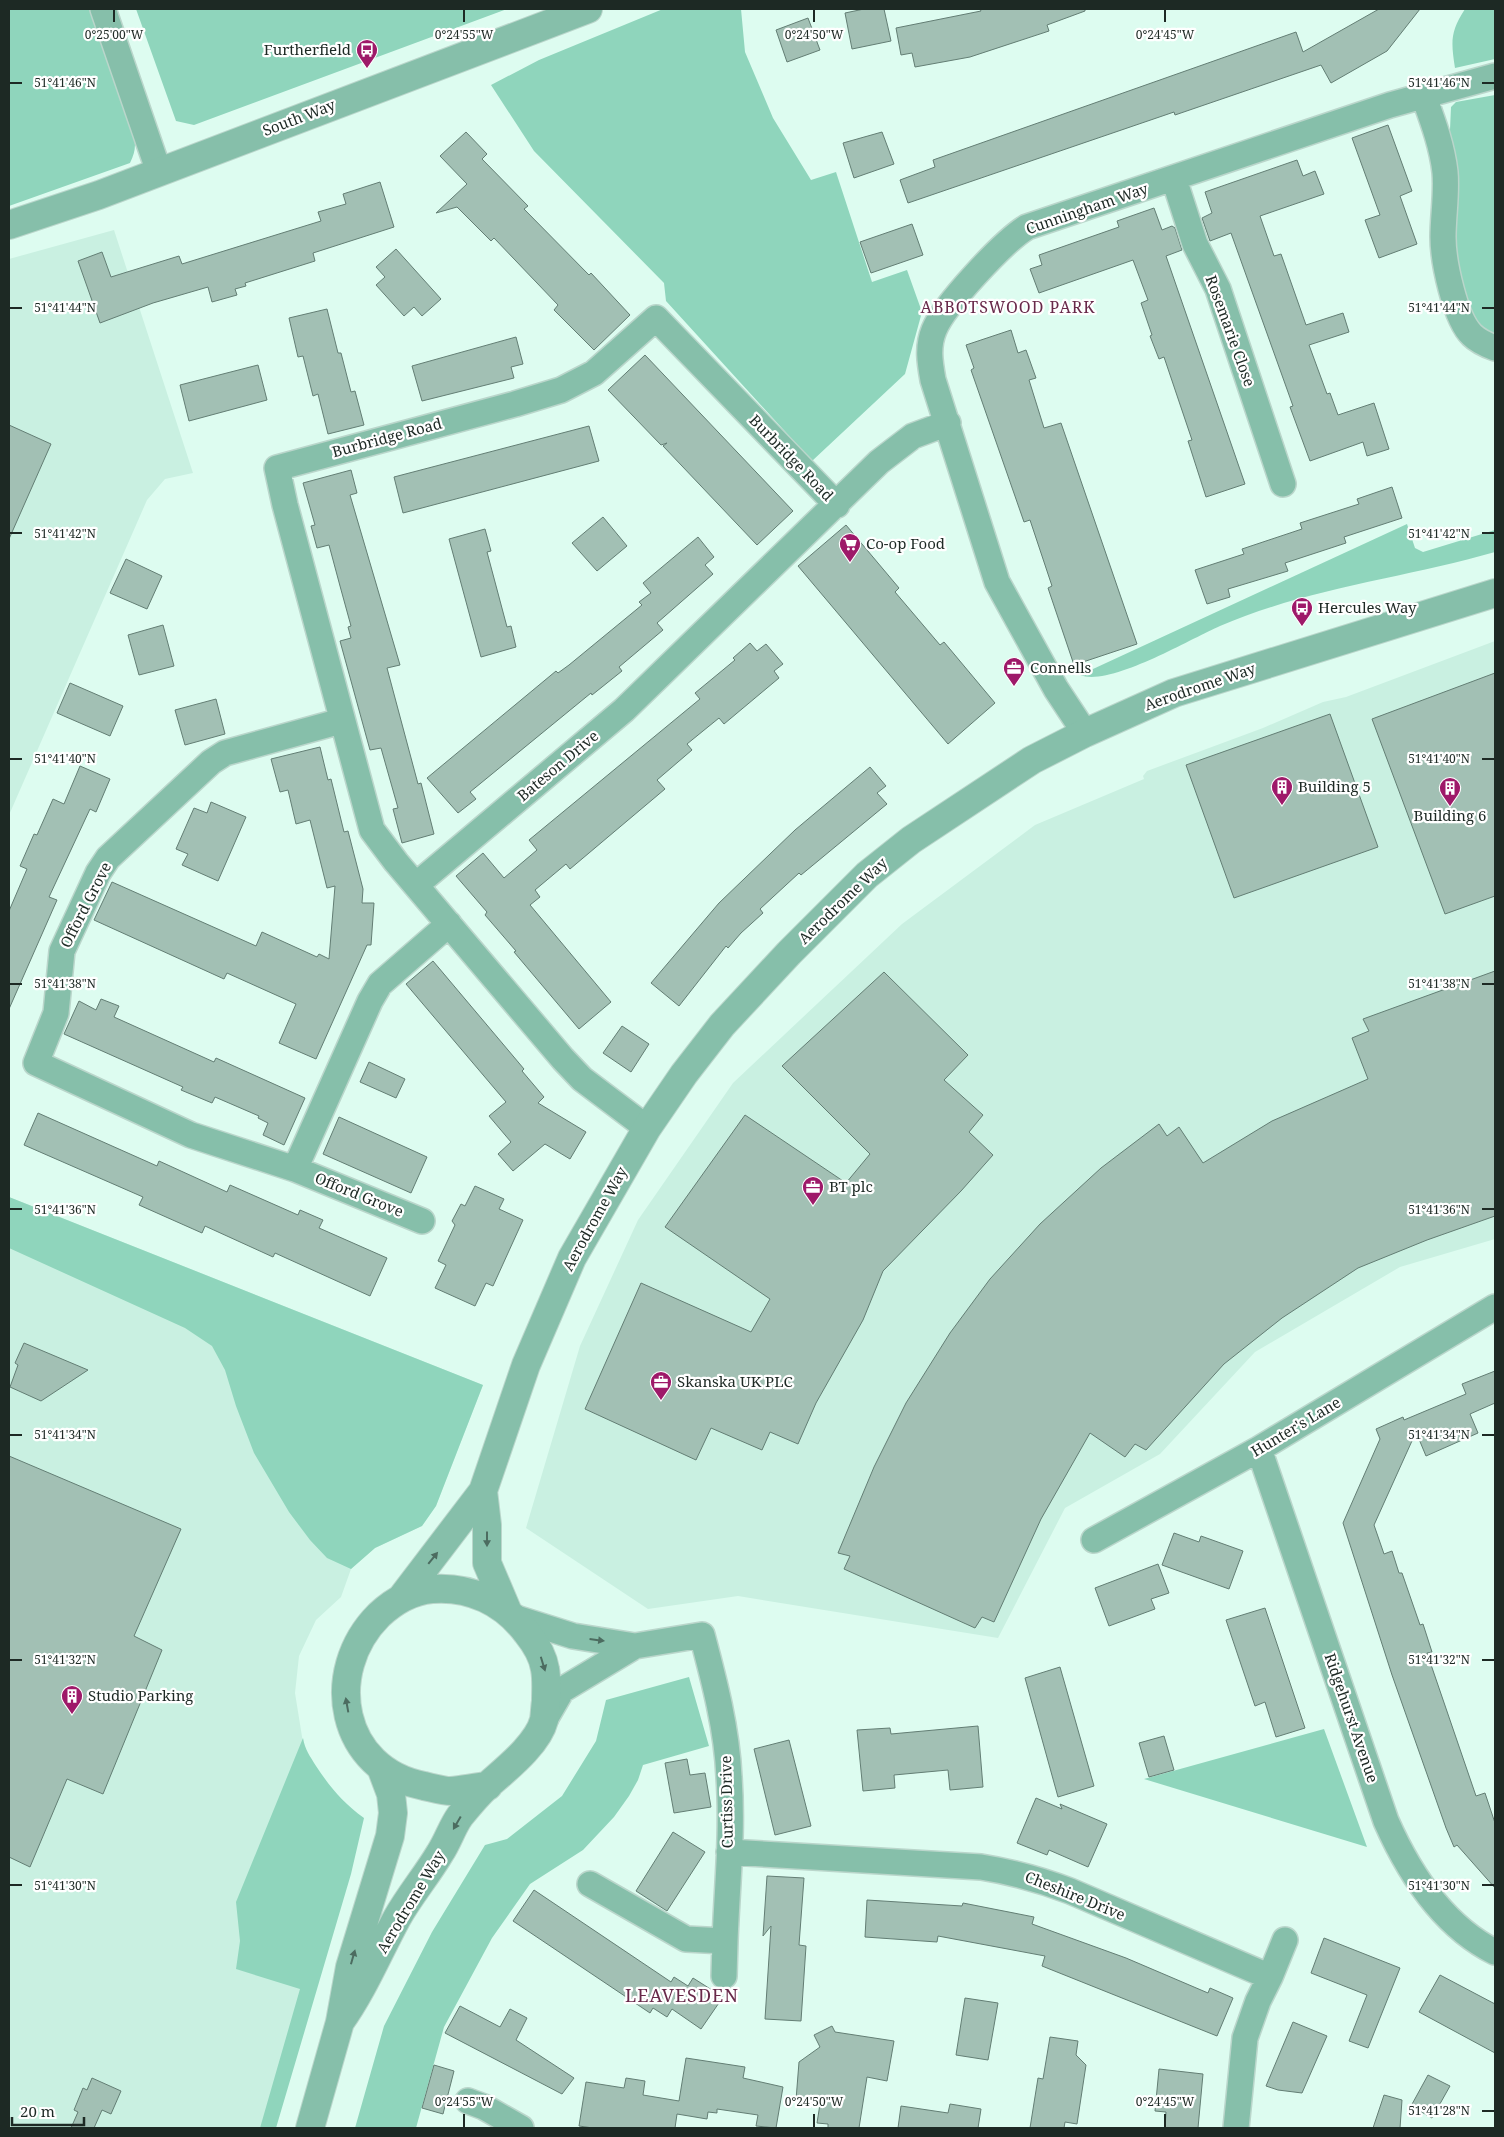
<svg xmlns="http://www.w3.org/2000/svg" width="1504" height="2137" font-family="'Noto Serif',serif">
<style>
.built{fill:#c9f0e1}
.green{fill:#8fd5bc}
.building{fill:#a2c0b4;stroke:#637e74}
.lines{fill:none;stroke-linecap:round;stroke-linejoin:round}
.minor-casing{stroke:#bad6cb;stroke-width:28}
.tertiary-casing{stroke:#bad6cb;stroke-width:30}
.minor{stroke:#86bfaa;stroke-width:25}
.tertiary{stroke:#86bfaa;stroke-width:28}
.oneway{fill:#4c6c60}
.ticks{fill:none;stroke:#1d2924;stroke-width:2}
.labels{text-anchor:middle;stroke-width:4.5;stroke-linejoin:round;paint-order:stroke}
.poi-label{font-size:15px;fill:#1d2924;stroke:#fff;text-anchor:start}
.street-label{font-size:15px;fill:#1d2924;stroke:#fff}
.neighbourhood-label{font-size:16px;letter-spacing:1px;fill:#68294a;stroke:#fff}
.quarter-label{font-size:18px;letter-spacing:1px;fill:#68294a;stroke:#fff}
.ticks-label{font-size:12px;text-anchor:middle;fill:#1d2924;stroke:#fff;stroke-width:4.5;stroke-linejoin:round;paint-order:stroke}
</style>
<rect width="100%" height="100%" fill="#ddfcf0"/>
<path class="built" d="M114,230L193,473L165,479L147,500L9,815V259Z
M1495,641V1239L1400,1267L1255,1352L1160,1454L1065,1508L998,1638L738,1596L648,1609L526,1528L580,1346L638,1220L733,1083L902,924L1035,825L1144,779L1143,776L1147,771L1263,728L1323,702L1346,697Z
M9,1197L483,1385L436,1506L422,1526L375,1548L351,1569L341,1597L316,1620L299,1656L295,1693L304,1749L330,1788L347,1844L263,2128H9Z"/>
<path class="green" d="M9,9H92L134,136C136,146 135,153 130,163L9,206Z
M136,9H507L194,125L176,121Z
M663,9H741L745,52L773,118L811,180L836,172L872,282L907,270L922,312L905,374L812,461L666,301L664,283L534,151L491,85L539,60Z
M1465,9H1495V59L1455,68C1451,42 1450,32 1465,9Z
M1495,95V339L1477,326L1453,262L1446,133L1450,130L1451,107L1456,102Z
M1407,524L1415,548L1423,552L1495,530V552C1405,578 1308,588 1220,626C1190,639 1110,687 1080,675Z
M9,1197L483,1385L436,1506L422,1526L375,1548L351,1569L327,1558L310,1540L289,1512L254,1453L236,1406L225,1370L212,1346L185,1328L9,1248Z
M689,1677L709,1746L643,1765L638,1780L629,1796L614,1817L583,1850L530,1884L492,1938L444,2027L416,2128H355L384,2026L432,1932L485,1845L507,1839L562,1796L596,1741L606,1700Z
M1324,1729L1367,1847L1144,1779Z
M303,1738C305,1750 310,1756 316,1766C330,1787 343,1803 364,1818L351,1874L276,2128H260L300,1989L236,1969L240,1941L236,1902Z"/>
<path class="building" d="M864,9H884L891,41L852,49L845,13Z
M980,9H1085V11L1047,25L1049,31L970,57L915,67L912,53L901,55L896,28L981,11Z
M1379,9H1420L1387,51L1331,83L1321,65L1175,115L1174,112L908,203L900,180L935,167L933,160L1296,32L1303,52Z
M808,18L820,50L787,62L776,30Z
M1388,125L1412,191L1400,196L1417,244L1379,258L1365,220L1380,215L1352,138Z
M466,132L487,154L482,159L528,206L524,209L589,275L591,273L630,315L594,350L554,310L558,305L494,238L491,241L457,207L436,213L467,184L440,156Z
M882,132L894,164L854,178L843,143Z
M1297,160L1303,176L1315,171L1324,194L1260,216L1274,256L1281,254L1306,325L1343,313L1349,332L1309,345L1327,394L1330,393L1338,415L1374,403L1389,449L1367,456L1363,442L1310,461L1290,407L1293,406L1231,233L1210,241L1202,218L1212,213L1205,192Z
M380,182L394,227L313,253L315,261L245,283L246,286L235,289L237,295L212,302L208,287L153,303L100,323L78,261L102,252L111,277L179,256L182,264L321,221L318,212L346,204L343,194Z
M1154,208L1162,230L1172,226L1175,228L1182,250L1166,256L1245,484L1206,497L1188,441L1192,440L1164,357L1159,359L1150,336L1152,335L1141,303L1148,300L1133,260L1039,293L1030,269L1042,265L1039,255L1119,227L1117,221Z
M912,224L923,255L871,273L860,242Z
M396,249L441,299L422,316L414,307L404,316L376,285L385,277L376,267Z
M327,309L338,353H341L351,392L355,391L364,425L328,434L318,394L313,396L303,356L298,357L289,318Z
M1011,330L1018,353L1026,350L1036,378L1029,380L1044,428L1061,423L1137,644L1074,665L1048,588L1052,586L1030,520L1024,522L971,370L974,368L966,345Z
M516,337L523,364L511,367L514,378L422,401L412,366Z
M645,355L793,511L757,545L663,446L667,443L661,445L608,390Z
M258,365L267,400L189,421L180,385Z
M9,425L51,444L9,539Z
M589,426L599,461L403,513L394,477Z
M351,470L357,493L350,495L400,665L387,668L418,784L421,783L434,834L402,843L393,809L398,808L381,748L370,750L340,641L351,638L348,627L351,626L340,586L329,545L317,548L311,526L315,525L303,483Z
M1392,487L1402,518L1344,537L1346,543L1285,563L1288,571L1228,589L1230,597L1207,604L1195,570L1244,554L1242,549L1302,529L1300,523L1359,504L1357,499Z
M603,517L627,546L597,571L572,543Z
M846,525L899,588L895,592L940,645L944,642L995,703L948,744L798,566Z
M485,529L491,551L487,552L507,627L511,626L516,647L481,657L449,539Z
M698,537L714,557L705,565L713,574L657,623L663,630L619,667L622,671L592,695L591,693L470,792L476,799L458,813L427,778L556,671L558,673L569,665L642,605L639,602L651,593L643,583Z
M126,559L162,576L147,609L110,593Z
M163,625L174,666L139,675L128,635Z
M750,643L757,651L766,644L783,664L774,671L779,678L724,724L719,718L687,744L692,750L657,780L665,789L570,869L566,864L535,890L540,897L530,905L611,1002L579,1029L514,952L516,951L485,915L487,912L456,876L483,853L504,878L537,850L529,840L700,699L695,693L735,660L733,658Z
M1495,673V896L1445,914L1372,719Z
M70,683L123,706L110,736L57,713Z
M216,699L225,734L185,745L175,710Z
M1330,714L1378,847L1234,898L1186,765Z
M320,747L328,780L331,779L344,832L348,831L363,889L362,903H374L371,945H367L316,1059L279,1043L296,1004L227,973L224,979L94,920L112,882L256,946L262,932L317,957L319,954L329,959L335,886L327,888L310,820L296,824L288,790L280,792L271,759Z
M80,766L110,779L96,812L90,809L49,897L57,900L9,1009V911L27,869L20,866L34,834L37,835L53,799L64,804Z
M870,767L886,786L877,793L887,804L801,875L799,873L760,909L763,913L741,933L728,948L726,946L679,1006L651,983L719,903L795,830Z
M211,802L246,817L218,881L182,865L188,854L176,849L194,808L207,813Z
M433,961L524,1069L522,1071L544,1097L538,1103L586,1132L570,1159L545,1144L513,1171L498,1154L511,1142L489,1116L506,1102L406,984Z
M1495,971V1216L1427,1240L1358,1268L1282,1318L1224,1364L1146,1450L1135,1444L1125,1457L1090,1433L1041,1519L994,1622L982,1617L975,1628L844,1569L850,1556L838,1553L874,1467L906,1403L950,1333L990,1279L1040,1224L1101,1168L1159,1124L1167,1136L1179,1127L1203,1163L1272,1121L1368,1079L1352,1038L1369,1031L1363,1019Z
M884,972L968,1055L944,1080L983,1115L969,1132L993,1155L961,1191L883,1271L863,1320L816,1403L798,1444L770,1432L762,1450L711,1428L696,1460L585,1409L641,1283L751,1332L770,1299L665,1227L745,1115L846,1183L870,1154L782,1066Z
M101,999L119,1006L114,1017L214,1062L216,1058L305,1098L284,1145L263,1135L268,1123L258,1118L259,1116L215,1097L212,1103L181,1090L183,1087L64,1034L79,1001L96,1010Z
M622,1026L649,1044L631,1072L603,1053Z
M369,1062L405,1079L396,1098L360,1082Z
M38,1113L157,1166L159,1161L227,1192L230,1185L298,1215L300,1210L323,1220L319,1228L387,1258L370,1296L275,1253L273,1257L205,1226L202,1233L139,1205L143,1197L24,1145Z
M339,1117L427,1157L411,1193L323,1154Z
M475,1186L504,1199L499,1209L523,1220L493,1286L486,1283L475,1306L435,1288L446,1265L438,1261L455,1225L452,1221L461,1204L465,1206Z
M24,1343L88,1370L41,1401L10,1387L18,1365L15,1363Z
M1495,1371V1403L1470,1414L1478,1433L1426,1456L1416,1432L1374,1525L1384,1554L1392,1551L1399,1573H1402L1420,1625L1423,1624L1432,1652L1427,1653L1476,1796L1485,1793L1495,1823V1888L1457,1845L1454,1847L1446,1828L1392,1675L1343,1523L1380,1439L1376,1429L1403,1417L1404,1420L1466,1394L1462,1384Z
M9,1456L181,1529L134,1636L162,1650L103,1794L67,1779L30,1867L9,1857Z
M1174,1533L1199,1542L1201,1536L1243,1551L1229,1589L1162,1565Z
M1158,1564L1169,1593L1151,1599L1155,1609L1109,1626L1095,1588Z
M1265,1608L1305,1728L1276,1737L1265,1702L1255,1706L1226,1620Z
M1060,1667L1094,1786L1058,1797L1025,1678Z
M978,1726L983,1787L950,1790L948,1770L894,1775L895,1788L863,1791L857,1730L890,1728L891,1734Z
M1164,1736L1174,1770L1149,1777L1139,1743Z
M789,1740L811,1826L775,1835L754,1749Z
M687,1759L690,1775L705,1773L711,1807L674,1813L665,1763Z
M1036,1798L1062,1809L1060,1804L1107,1824L1088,1867L1049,1850L1047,1855L1017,1843Z
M673,1832L705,1852L667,1911L636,1891Z
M767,1876L804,1878L799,1945L806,1946L801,2021L765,2019L771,1926L763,1936Z
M534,1890L671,1982L674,1977L688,1986L693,1978L723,1997L701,2029L672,2009L667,2017L653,2008L650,2013L513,1921Z
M867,1900L962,1906L963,1903L1034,1917L1032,1924L1126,1958L1208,1993L1210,1988L1233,1998L1217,2036L1042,1966L1045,1956L938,1936L937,1942L865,1937Z
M1324,1938L1400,1968L1368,2048L1349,2041L1367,1995L1311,1973Z
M1440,1975L1495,2004V2053L1419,2012Z
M965,1998L998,2003L988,2060L956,2055Z
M460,2006L500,2027L510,2009L527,2018L516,2040L574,2078L562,2094L445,2033Z
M1293,2022L1327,2036L1302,2093L1278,2090L1266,2086Z
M832,2026L835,2032L894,2041L887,2081L867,2077L859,2128H828V2124L817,2123L820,2104L796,2100L799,2062L820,2047L814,2035Z
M1050,2037L1078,2041L1076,2055L1086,2065L1077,2124L1065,2122L1064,2128H1030L1038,2078L1043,2079Z
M686,2058L745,2067L743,2078L783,2087L776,2128L756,2126L758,2115L717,2109V2113L708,2112L707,2119L677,2114L675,2128H593L579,2126L586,2082L624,2088L626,2078L645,2081L643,2095L679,2101Z
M434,2065L454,2071L443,2114L422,2108Z
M1159,2069L1203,2074L1198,2128H1165L1166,2112L1155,2111Z
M1428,2075L1450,2086L1432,2118L1411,2106Z
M92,2078L121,2091L111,2114L102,2110L94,2128H71L78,2112L74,2110L83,2088L87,2090Z
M1384,2095L1402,2100L1400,2128H1373Z
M950,2104L981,2109L978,2128H898L901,2106L948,2113Z"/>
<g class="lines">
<g class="minor-casing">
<path id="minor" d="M103,9L159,172
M1423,94C1432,119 1442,145 1445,172C1447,193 1443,216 1443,237C1443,261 1455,319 1472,335C1478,341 1487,345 1495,348
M1174,179L1195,244L1218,289L1283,484
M341,721L225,753L211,762L108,858L98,873L62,951L56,1013L36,1063L191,1135L295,1169L422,1221
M1085,733L1056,689L997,582L933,380C930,363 927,347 934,330C944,305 1004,241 1027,227L1390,105L1495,76
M416,885L624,710L879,462L913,436L948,423
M647,1128L582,1079L563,1059L396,862L372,830L285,505L277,468L515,404L561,390L594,373L656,318L837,505
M295,1169L370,1001L380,984L449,924
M1259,1449L1386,1821C1409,1873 1443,1926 1495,1952
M1094,1540L1259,1449L1495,1307
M516,1618L573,1636L635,1646L702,1635C714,1680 727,1729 729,1777C733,1831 727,1886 725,1941L686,1939L590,1884
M544,1721L562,1690L635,1646
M729,1852L981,1867C1012,1872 1041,1880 1070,1891L1270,1977L1258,2001L1245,2038L1236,2128
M724,1976L725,1941
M1270,1977L1285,1940
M468,2101L484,2107L521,2128"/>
</g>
<g class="tertiary-casing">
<path id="tertiary" d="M9,225L99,195L588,9
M483,1491L487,1525V1563L507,1610
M403,1596L483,1491L526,1365L572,1258L647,1128L684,1074L722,1025L789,953L867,875L911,840L1032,760L1085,733L1174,693L1495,593
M340,2022C363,1990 378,1953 397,1918C410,1895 427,1875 440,1853C448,1841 452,1827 460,1816C468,1806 478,1794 488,1785C506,1769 538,1744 544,1720C545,1714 545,1707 546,1701C546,1691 547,1679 545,1669C543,1656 535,1643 527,1633C504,1602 470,1586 432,1589C411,1591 394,1601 379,1615C322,1672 340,1770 424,1786C433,1788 443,1791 451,1791C463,1790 476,1787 488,1786
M310,2128L340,2022L350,1967L390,1836L393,1813L391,1794L382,1770"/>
</g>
<use href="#minor" class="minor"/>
<use href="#tertiary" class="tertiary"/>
</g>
<defs><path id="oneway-solid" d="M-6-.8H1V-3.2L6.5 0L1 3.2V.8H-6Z" transform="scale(1.25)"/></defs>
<g class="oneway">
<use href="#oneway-solid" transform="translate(487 1539) rotate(90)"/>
<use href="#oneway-solid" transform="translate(433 1558) rotate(-51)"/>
<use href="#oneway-solid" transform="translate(597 1640) rotate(7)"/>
<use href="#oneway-solid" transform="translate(543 1664) rotate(73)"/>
<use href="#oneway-solid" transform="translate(347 1705) rotate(-100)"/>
<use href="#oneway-solid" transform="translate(457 1823) rotate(120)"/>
<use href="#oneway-solid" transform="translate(353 1957) rotate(-74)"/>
</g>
<path class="ticks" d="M114,10V22M464,10V22M814,10V22M1165,10V22M10,83H22M1482,83H1494M10,308H22M1482,308H1494M10,533H22M1482,533H1494M10,759H22M1482,759H1494M10,984H22M1482,984H1494M10,1209H22M1482,1209H1494M10,1435H22M1482,1435H1494M10,1660H22M1482,1660H1494M10,1885H22M1482,1885H1494M1482,2111H1494M464,2114V2127M814,2114V2127M1165,2114V2127"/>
<defs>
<g id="bus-pin" transform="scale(1.125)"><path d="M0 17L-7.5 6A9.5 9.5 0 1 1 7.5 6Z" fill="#9e1969" stroke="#fff"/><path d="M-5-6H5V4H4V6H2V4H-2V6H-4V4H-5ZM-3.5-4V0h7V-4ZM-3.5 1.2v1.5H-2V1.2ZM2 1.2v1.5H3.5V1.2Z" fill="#fff"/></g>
<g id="supermarket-pin" transform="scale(1.125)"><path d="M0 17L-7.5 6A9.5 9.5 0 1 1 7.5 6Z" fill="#9e1969" stroke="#fff"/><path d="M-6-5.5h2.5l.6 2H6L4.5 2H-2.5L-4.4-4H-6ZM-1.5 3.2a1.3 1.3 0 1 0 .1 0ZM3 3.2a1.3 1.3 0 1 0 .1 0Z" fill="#fff"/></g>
<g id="office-pin" transform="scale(1.125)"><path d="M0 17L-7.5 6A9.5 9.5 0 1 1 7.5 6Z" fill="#9e1969" stroke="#fff"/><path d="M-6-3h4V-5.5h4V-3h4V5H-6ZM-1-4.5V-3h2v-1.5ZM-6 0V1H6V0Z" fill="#fff"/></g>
<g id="building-pin" transform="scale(1.125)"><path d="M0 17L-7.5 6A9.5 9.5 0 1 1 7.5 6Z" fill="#9e1969" stroke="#fff"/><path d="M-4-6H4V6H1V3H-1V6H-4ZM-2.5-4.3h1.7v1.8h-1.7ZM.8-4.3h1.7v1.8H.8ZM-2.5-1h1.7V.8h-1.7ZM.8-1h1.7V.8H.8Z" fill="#fff"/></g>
</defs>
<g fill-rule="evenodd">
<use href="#bus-pin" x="367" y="50"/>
<use href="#supermarket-pin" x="850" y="544"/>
<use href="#bus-pin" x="1302" y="608"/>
<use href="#office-pin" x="1014" y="668"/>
<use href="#building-pin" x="1282" y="787"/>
<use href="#building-pin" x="1450" y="788"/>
<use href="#office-pin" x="813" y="1187"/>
<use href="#office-pin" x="661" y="1382"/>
<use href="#building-pin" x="72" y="1696"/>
</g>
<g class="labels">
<g class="poi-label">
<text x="351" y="55" text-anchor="end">Furtherfield</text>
<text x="866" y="549">Co-op Food</text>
<text x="1318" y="613">Hercules Way</text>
<text x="1030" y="673">Connells</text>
<text x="1298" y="792">Building 5</text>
<text x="1450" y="821" text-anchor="middle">Building 6</text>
<text x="829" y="1192">BT plc</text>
<text x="677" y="1387">Skanska UK PLC</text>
<text x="88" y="1701">Studio Parking</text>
</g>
<g class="street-label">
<text transform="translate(299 118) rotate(-21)" y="5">South Way</text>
<text transform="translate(1087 209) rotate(-19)" y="5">Cunningham Way</text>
<text transform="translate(1230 331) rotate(70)" y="5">Rosemarie Close</text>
<text transform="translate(387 438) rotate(-15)" y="5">Burbridge Road</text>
<text transform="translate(791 458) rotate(46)" y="5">Burbridge Road</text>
<text transform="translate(1200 687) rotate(-19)" y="5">Aerodrome Way</text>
<text transform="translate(558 766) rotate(-40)" y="5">Bateson Drive</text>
<text transform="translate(843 901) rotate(-44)" y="5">Aerodrome Way</text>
<text transform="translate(86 905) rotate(-63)" y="5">Offord Grove</text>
<text transform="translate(359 1195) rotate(22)" y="5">Offord Grove</text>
<text transform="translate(595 1219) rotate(-61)" y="5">Aerodrome Way</text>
<text transform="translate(1296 1427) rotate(-31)" y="5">Hunter's Lane</text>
<text transform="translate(1351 1718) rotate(71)" y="5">Ridgehurst Avenue</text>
<text transform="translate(727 1802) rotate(-91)" y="5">Curtiss Drive</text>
<text transform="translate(1075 1896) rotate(22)" y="5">Cheshire Drive</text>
<text transform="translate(411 1902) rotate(-59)" y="5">Aerodrome Way</text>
</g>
<g class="neighbourhood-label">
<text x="1008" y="313">ABBOTSWOOD PARK</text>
</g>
<g class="quarter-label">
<text x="682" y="2002">LEAVESDEN</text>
</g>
</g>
<g class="ticks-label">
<text x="114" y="39">0°25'00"W</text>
<text x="464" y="39">0°24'55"W</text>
<text x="814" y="39">0°24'50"W</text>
<text x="1165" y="39">0°24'45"W</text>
<text x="65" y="87">51°41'46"N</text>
<text x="1439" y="87">51°41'46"N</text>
<text x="65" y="312">51°41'44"N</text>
<text x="1439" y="312">51°41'44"N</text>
<text x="65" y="538">51°41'42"N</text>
<text x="1439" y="538">51°41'42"N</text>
<text x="65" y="763">51°41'40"N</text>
<text x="1439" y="763">51°41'40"N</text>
<text x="65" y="988">51°41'38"N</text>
<text x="1439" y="988">51°41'38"N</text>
<text x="65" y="1214">51°41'36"N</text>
<text x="1439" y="1214">51°41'36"N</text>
<text x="65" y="1439">51°41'34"N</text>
<text x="1439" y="1439">51°41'34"N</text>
<text x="65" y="1664">51°41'32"N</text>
<text x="1439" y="1664">51°41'32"N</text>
<text x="65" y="1890">51°41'30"N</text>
<text x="1439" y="1890">51°41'30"N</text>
<text x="464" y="2106">0°24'55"W</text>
<text x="814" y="2106">0°24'50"W</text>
<text x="1165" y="2106">0°24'45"W</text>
<text x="1439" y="2115">51°41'28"N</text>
</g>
<rect width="1504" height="2137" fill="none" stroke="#1d2924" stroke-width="20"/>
<path d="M12 2117v8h72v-8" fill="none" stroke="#1d2924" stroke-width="2.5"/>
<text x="20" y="2117" font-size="15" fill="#1d2924" stroke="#ffffff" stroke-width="4" paint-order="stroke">20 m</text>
</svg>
